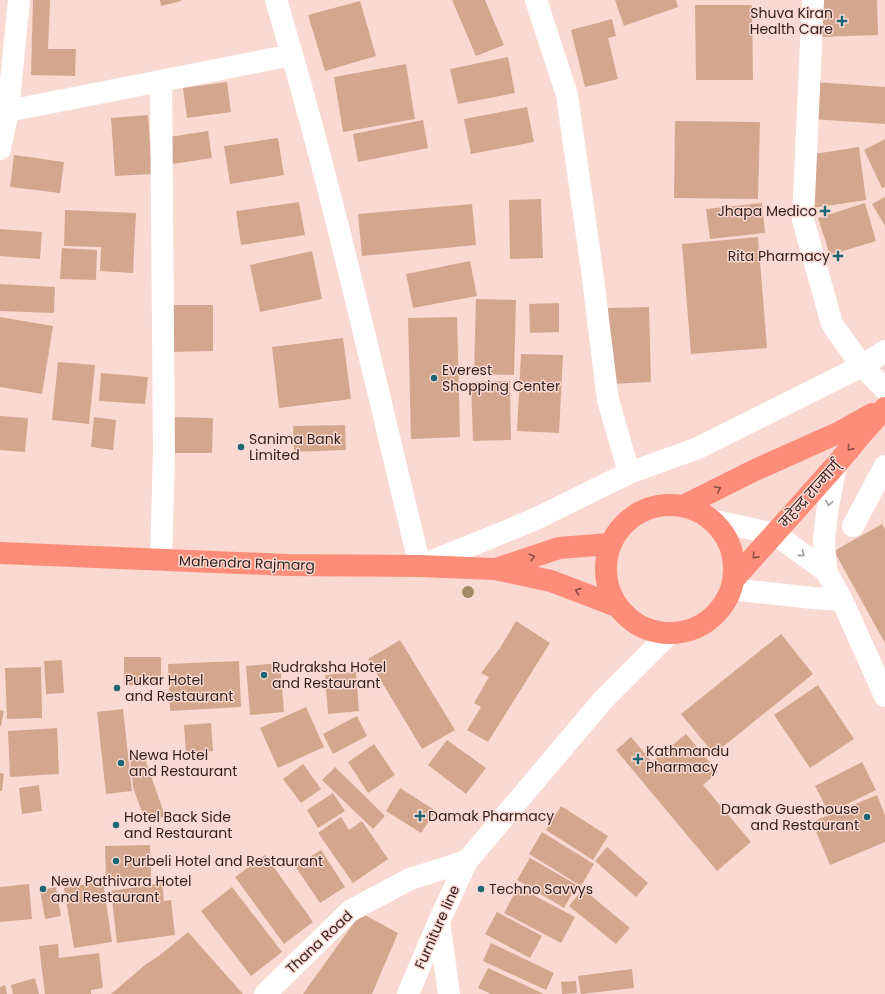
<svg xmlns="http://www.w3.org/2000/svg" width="885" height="994" font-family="Poppins,'Noto Sans Devanagari',sans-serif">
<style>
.building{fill:#d3a78d}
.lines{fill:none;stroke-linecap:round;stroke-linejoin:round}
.street{stroke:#fff;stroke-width:22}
.highway{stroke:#fd8d79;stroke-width:22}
.tree{fill:#a38b67}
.oneway{stroke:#8d5045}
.oneway2{stroke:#a39a98}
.poi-dot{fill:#1d6673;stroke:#fad9d3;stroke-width:1.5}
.labels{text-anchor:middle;stroke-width:3;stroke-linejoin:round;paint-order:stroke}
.poi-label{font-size:14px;fill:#321f1b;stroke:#fad9d3;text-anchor:start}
.street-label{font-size:14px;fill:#321f1b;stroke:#fad9d3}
</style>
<rect width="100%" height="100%" fill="#fad9d3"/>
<path class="building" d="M33,0H50L48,49H76L75,76L31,75Z
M160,0H181V1L161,6Z
M452,0H485L504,45L476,56Z
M615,0H676L678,7L624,26Z
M821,0H877L878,35L820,37Z
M360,1L376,56L325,71L308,15Z
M695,5H752L753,80H696Z
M612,19L616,36L608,38L618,79L585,87L571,30Z
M508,57L515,93L458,104L450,69Z
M406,64L415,119L343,132L334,77Z
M227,82L231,112L187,118L183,88Z
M815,82L885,87V124L812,119Z
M527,107L534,142L471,154L464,119Z
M148,115L152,174L115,176L111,118Z
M423,120L428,148L358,162L353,134Z
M675,121L760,122L758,199L674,198Z
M208,131L212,158L173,164L169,137Z
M278,138L284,175L230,184L224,146Z
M885,139V187L882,188L864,150Z
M859,147L866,200L813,208L808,155Z
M14,155L64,162L60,193L10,187Z
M885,197V226L872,204Z
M541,199L543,258L510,259L509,200Z
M299,202L305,235L241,245L236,211Z
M762,203L765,233L710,239L706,209Z
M865,203L876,241L830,255L818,218Z
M472,204L476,245L362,256L358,214Z
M65,210L136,213L133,273L100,271L101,247L64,246Z
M0,229L42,232L40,259L0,256Z
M758,237L767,348L691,354L682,244Z
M62,248L97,250L96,280L60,279Z
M312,251L322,299L260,312L250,265Z
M470,261L477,296L413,308L406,274Z
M0,284L55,287L54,313L0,311Z
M476,299L516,300L514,375L474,374Z
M559,303V332L530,333L529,304Z
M170,305H213V351L170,352Z
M649,307L651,382L610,384L608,308Z
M0,317L53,326L42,394L0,387Z
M457,317L460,437L411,439L408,318Z
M343,338L351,399L279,408L272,347Z
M521,354L563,355L559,433L517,431Z
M58,362L95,365L89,424L52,420Z
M101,373L148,377L145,404L99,401Z
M510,381L511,440L473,441L471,382Z
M0,416L28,418L25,452L0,450Z
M94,417L116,420L113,450L91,447Z
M171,417L213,418L212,453H170Z
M345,425L346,450L294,452L293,426Z
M882,524L885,529V643L834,551Z
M516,621L550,643L488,742L467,730L481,707L474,703L489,677L481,673L500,648Z
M781,634L813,674L714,754L681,714Z
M400,640L455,730L422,749L368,659Z
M124,657H161V686L124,685Z
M62,660L64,693L46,694L44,661Z
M239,661L241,707L170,711L168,664Z
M280,663L284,712L250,715L246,666Z
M41,667L42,718L7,719L5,668Z
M356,672L359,711L328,714L325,675Z
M818,685L854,739L810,768L774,715Z
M306,707L324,747L278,768L260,728Z
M123,709L132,791L106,794L97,712Z
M0,710L4,711L1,726H0Z
M357,716L367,736L333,754L323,734Z
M211,723L213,751L186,753L184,725Z
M57,728L59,774L10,777L8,731Z
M686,734L718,772L703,785L751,842L717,871L616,750L631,737L652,762Z
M447,740L486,768L466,794L428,765Z
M374,744L395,775L368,793L348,762Z
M143,753L165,816L146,823L133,787L130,757Z
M862,762L876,790L829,813L815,786Z
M303,764L321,789L301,803L283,779Z
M335,767L385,816L373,829L322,780Z
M0,773L4,774L2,791H0Z
M39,785L42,811L22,814L19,788Z
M400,788L436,811L421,833L386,811Z
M333,793L345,811L318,828L307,810Z
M877,795L885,815V842L830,865L812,822Z
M561,806L608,836L593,860L546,830Z
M341,817L349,830L362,821L388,859L353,883L318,833Z
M542,832L594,864L581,886L529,854Z
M150,845L151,879L106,880L105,846Z
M607,847L648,883L636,897L595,861Z
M321,850L345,887L320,903L295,866Z
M265,855L313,922L284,944L235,877Z
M530,858L577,885L564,908L517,880Z
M103,881L112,942L74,948L64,888Z
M162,883L164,901L171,900L175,935L117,943L111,891Z
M29,884L32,919L0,922V887Z
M56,887L61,916L45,919L40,890Z
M232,887L282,952L251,976L201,911Z
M518,887L575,917L561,943L504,913Z
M583,889L630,928L616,944L569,906Z
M497,912L542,936L530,958L485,934Z
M361,913L398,933L372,994H303Z
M188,932L243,994H111L145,965L160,955Z
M491,943L554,973L546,990L483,961Z
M58,944L59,958L99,953L103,988L91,990V994H45L39,946Z
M488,968L544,994H491L478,988Z
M632,969L634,988L581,994L578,976Z
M35,978L39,994H13L11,985Z
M576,981L577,993L562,994L561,982Z
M5,985L7,994H0V987Z"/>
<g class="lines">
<path class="street" d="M276,0C332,186 374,378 420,566L531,521L629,473L698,448L862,366L885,351
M536,0L567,95L591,263L608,400L629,473
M813,0L803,220L832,324L862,366L885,389
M8,111L292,55
M0,149L8,111L19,0
M715,521L775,534L826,571L842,600L885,696
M853,526L885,466
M161,560L164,453L161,82
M826,571L824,540L827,512L836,465
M731,589L813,598L842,600
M439,921L449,994
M265,994L350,911L410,879L467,861
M408,994L439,921L467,861L603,700L668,635"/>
<path class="highway" d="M606 569a64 64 0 1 1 128 0a64 64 0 1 1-128 0Z
M683,506L755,470L838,433L872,414
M0,553L288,565L420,566L495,569L551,581L614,605
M496,569L559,548L609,544
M735,578L836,465L861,435L885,408"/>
</g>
<circle class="tree" cx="468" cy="592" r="6"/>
<defs><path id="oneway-chevron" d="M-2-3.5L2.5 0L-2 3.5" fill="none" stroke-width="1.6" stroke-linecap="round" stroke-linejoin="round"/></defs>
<g class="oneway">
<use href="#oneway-chevron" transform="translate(850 448) rotate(129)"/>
<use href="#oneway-chevron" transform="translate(718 489) rotate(-26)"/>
<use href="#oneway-chevron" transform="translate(755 556) rotate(132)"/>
<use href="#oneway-chevron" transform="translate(532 557) rotate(-18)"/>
<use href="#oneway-chevron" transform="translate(578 591) rotate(-159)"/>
</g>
<g class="oneway2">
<use href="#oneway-chevron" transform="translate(829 503) rotate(101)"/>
<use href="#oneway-chevron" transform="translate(802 554) rotate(36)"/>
</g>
<g class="poi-dot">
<path d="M840 15h4v4h4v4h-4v4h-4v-4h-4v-4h4z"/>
<path d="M823 205h4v4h4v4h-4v4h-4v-4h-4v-4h4z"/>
<path d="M836 250h4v4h4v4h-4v4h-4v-4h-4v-4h4z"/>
<circle cx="434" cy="378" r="4"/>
<circle cx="241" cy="447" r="4"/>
<circle cx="264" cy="675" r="4"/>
<circle cx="117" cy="688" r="4"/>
<path d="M636 753h4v4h4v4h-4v4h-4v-4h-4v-4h4z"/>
<circle cx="121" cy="763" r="4"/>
<path d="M418 810h4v4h4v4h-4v4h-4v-4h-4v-4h4z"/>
<circle cx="867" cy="817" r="4"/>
<circle cx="116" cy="825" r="4"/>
<circle cx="116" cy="861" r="4"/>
<circle cx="43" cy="889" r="4"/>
<circle cx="481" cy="889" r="4"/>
</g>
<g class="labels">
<g class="poi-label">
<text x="833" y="18" text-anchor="end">Shuva Kiran<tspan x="833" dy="16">Health Care</tspan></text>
<text x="817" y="216" text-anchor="end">Jhapa Medico</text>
<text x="830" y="261" text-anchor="end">Rita Pharmacy</text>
<text x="442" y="375">Everest<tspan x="442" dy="16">Shopping Center</tspan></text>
<text x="249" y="444">Sanima Bank<tspan x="249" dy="16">Limited</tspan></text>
<text x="272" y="672">Rudraksha Hotel<tspan x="272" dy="16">and Restaurant</tspan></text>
<text x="125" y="685">Pukar Hotel<tspan x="125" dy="16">and Restaurant</tspan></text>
<text x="646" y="756">Kathmandu<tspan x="646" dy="16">Pharmacy</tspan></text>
<text x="129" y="760">Newa Hotel<tspan x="129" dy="16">and Restaurant</tspan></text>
<text x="859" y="814" text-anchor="end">Damak Guesthouse<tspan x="859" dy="16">and Restaurant</tspan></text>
<text x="428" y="821">Damak Pharmacy</text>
<text x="124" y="822">Hotel Back Side<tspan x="124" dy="16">and Restaurant</tspan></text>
<text x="124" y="866">Purbeli Hotel and Restaurant</text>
<text x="51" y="886">New Pathivara Hotel<tspan x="51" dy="16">and Restaurant</tspan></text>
<text x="489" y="894">Techno Savvys</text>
</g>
<g class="street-label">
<text transform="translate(810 494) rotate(-48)" y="5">महेन्द्र राज्मार्ग्</text>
<text transform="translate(247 563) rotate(2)" y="5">Mahendra Rajmarg</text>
<text transform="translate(437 927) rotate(-66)" y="5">Furniture line</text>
<text transform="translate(319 942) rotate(-43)" y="5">Thana Road</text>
</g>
</g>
</svg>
